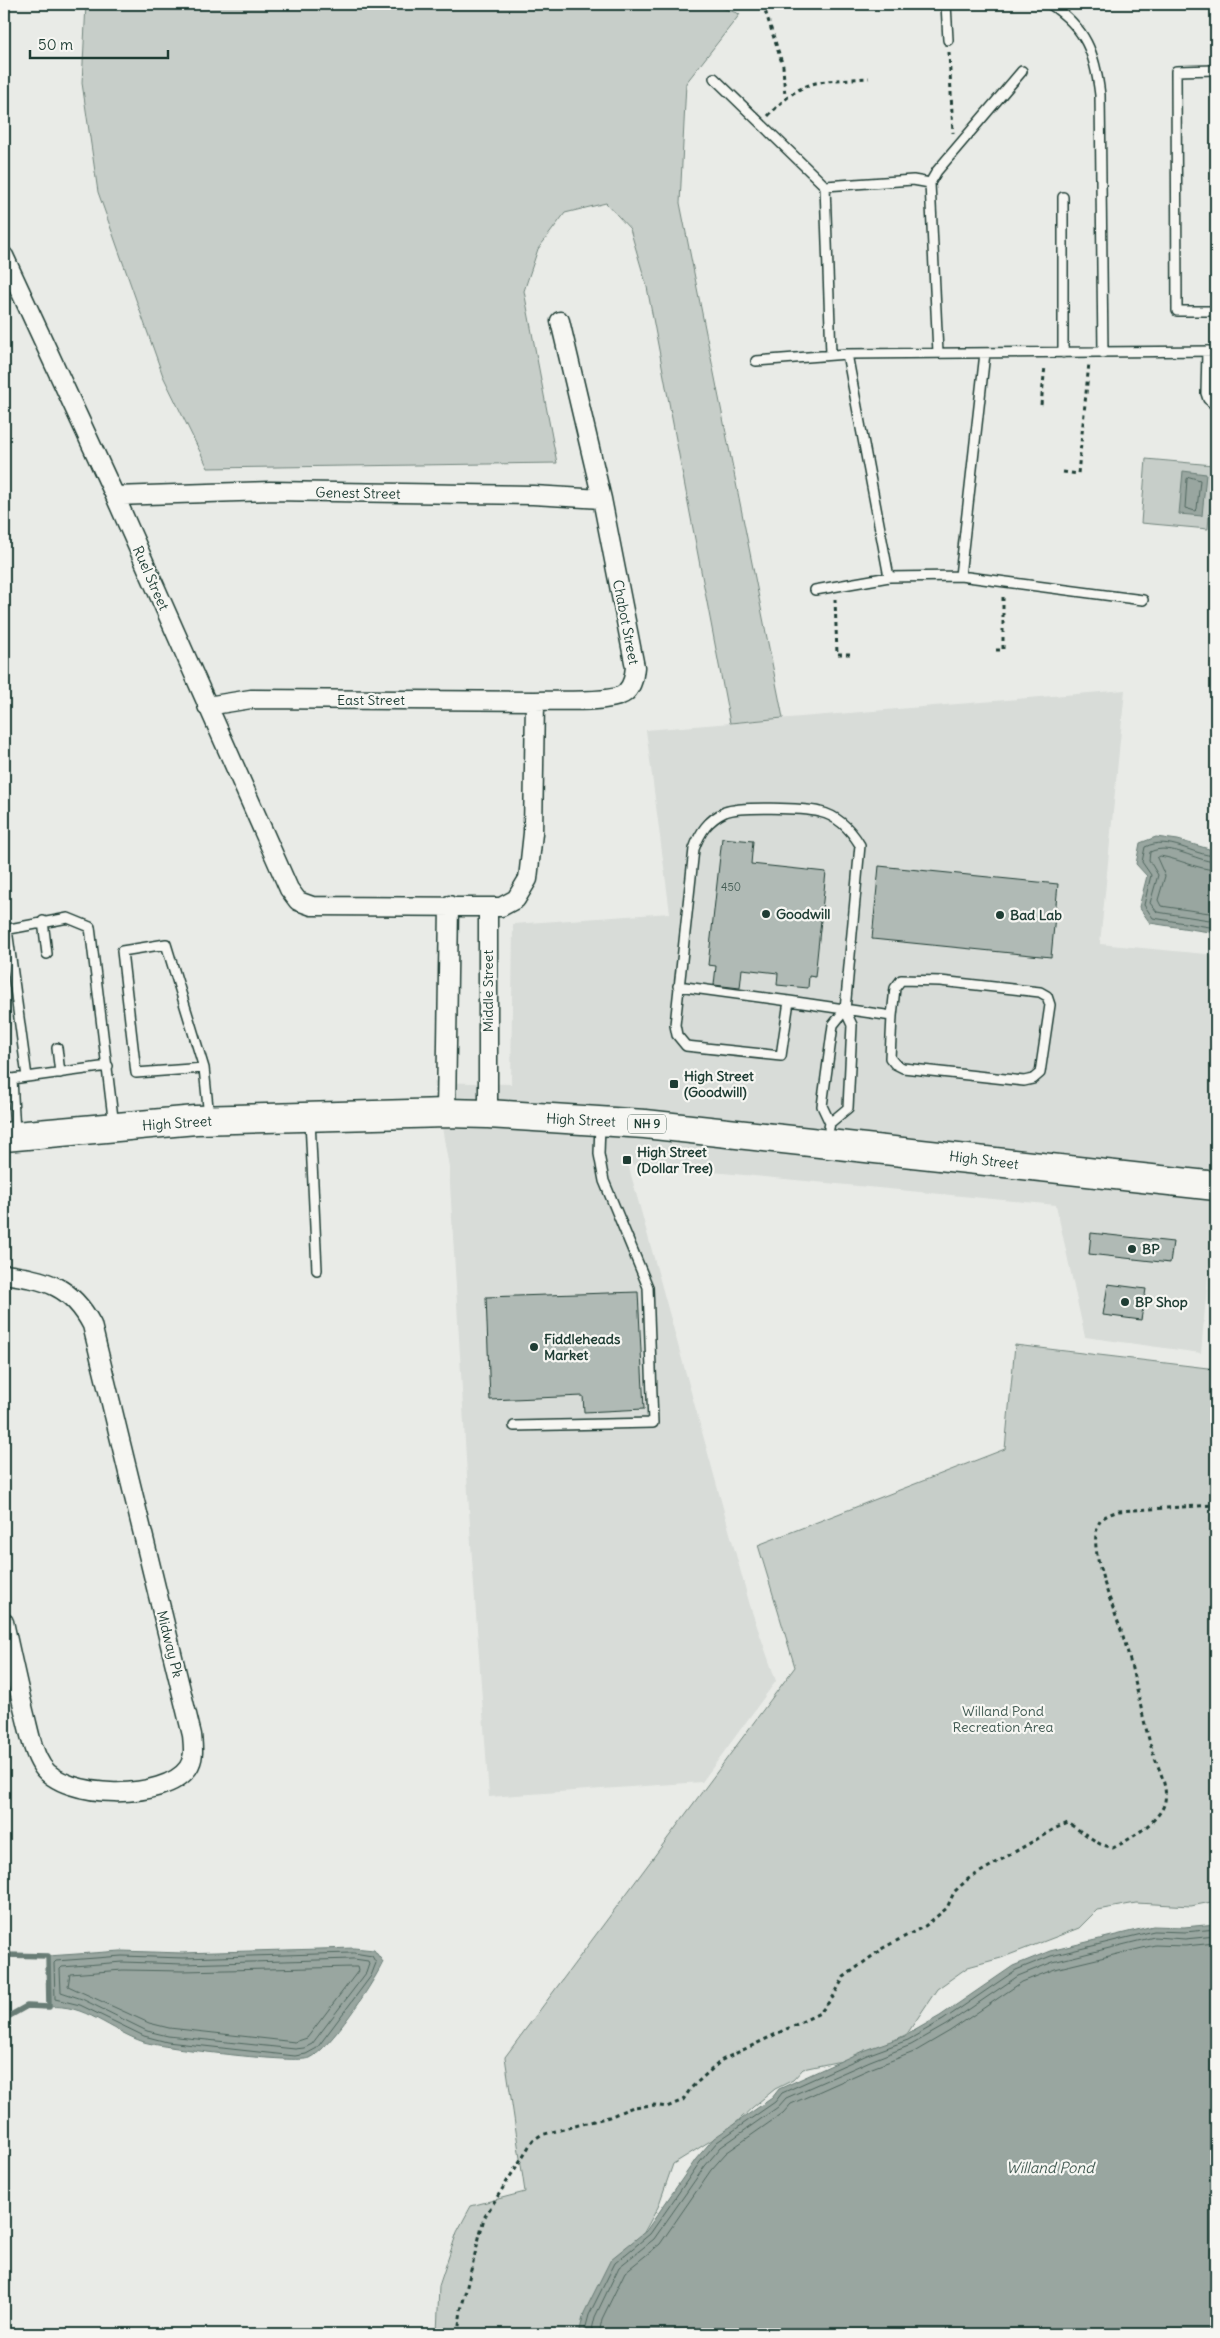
<svg xmlns="http://www.w3.org/2000/svg" width="1220" height="2338" font-family="Delius,sans-serif">
<style>
.built{fill:#d8dcd8}
.green{fill:#c7cec9;stroke:#73867e}
.water{fill:#99a6a0;stroke:#687c75}
.lines{fill:none;stroke-linecap:round;stroke-linejoin:round}
.shore{stroke:#50675f;stroke-width:1}
.stream{stroke:#687c75;stroke-width:5.5}
.building{fill:#b0bab5;stroke:#1f3d34}
.service-casing{stroke:#1f3d34;stroke-width:12}
.minor-casing{stroke:#1f3d34;stroke-width:21}
.primary-casing{stroke:#1f3d34;stroke-width:31}
.path{stroke:#1f3d34;stroke-width:3;stroke-dasharray:4 4;stroke-linecap:butt}
.service{stroke:#f6f6f2;stroke-width:9}
.minor{stroke:#f6f6f2;stroke-width:18}
.primary{stroke:#f6f6f2;stroke-width:28}
.poi-dot{fill:#1f3d34;stroke:#f6f6f2;stroke-width:2}
.labels{text-anchor:middle;stroke-width:4.5;stroke-linejoin:round;paint-order:stroke}
.number-label{font-size:11px;fill:#435c54}
.shield{fill:#f6f6f2;stroke:#60746d;stroke-width:1}
.shield-label{font-size:12px;font-weight:bold;fill:#1f3d34}
.street-label{font-size:14px;fill:#1f3d34;stroke:#f6f6f2}
.poi-label{font-size:14px;font-weight:bold;fill:#1f3d34;stroke:#f6f6f2;text-anchor:start}
.park-label{font-size:14px;fill:#415a52;stroke:#f6f6f2}
.water-label{font-size:15px;font-style:italic;fill:#445c54;stroke:#f6f6f2}
</style>
<rect width="100%" height="100%" fill="#e9ebe7"/>
<filter id="ink" filterUnits="userSpaceOnUse"><feTurbulence type="fractalNoise" baseFrequency=".02" numOctaves="2"/><feDisplacementMap in="SourceGraphic" scale="10" xChannelSelector="R" yChannelSelector="G"/><feConvolveMatrix kernelMatrix="1 2 1 2 8 2 1 2 1" color-interpolation-filters="sRGB"/></filter>
<g filter="url(#ink)">
<path class="built" d="M1125,690L1100,944L1216,955V1232H1212L1201,1353L1085,1337L1056,1205L628,1164L751,1609L776,1681L702,1782L489,1797L471,1544L449,1167L434,1082L511,1084L513,924L670,913L646,730Z"/>
<path class="green" d="M86,4H710L740,14L686,83L680,203L783,718L730,723L647,287L630,229L606,203L565,213L538,249L524,291L557,463L208,468L163,376L98,192L82,83Z
M1146,459L1213,465L1208,529L1141,523Z
M1015,1345L1216,1369V1901L1191,1906L1136,1903L1097,1910L1079,1928L1001,1958L968,1967L937,1989L907,2034L853,2061L836,2062L803,2069L793,2080L775,2089L753,2107L728,2130L673,2164L658,2207L588,2334H437L439,2286L457,2232L471,2206L525,2192L505,2057L795,1667L758,1545L1005,1449Z"/>
<path class="water" d="M1183,471L1206,474L1202,516L1179,514Z
M1156,837L1178,840L1216,851V933L1150,923L1139,907L1147,876L1136,864L1140,843Z
M1216,1924V2334H579L584,2313L611,2259L646,2231L696,2159L714,2138L772,2098L779,2089L865,2050L905,2036L940,2016L1013,1966L1050,1951L1153,1926L1184,1927Z
M354,1948L374,1950L383,1962C373,1984 330,2049 310,2058C296,2064 163,2048 144,2042C111,2031 84,2003 49,2007L48,1956L121,1951L182,1953Z"/>
<g class="lines">
<path class="shore" d="M1190,477L1200,480L1197,509L1195,511L1185,508L1187,479Z
M1216,856C1191,855 1170,835 1145,847L1142,862L1151,875L1144,905L1153,918L1216,928
M1216,862C1195,861 1171,842 1150,852L1149,860L1158,875L1150,903L1157,912L1216,921
M1216,870C1197,869 1179,859 1160,856L1157,858L1165,876L1158,900L1161,906L1216,914
M354,1953L372,1956L376,1963L371,1976L317,2048L306,2054L295,2056L167,2042L144,2036L80,2005L55,1999L54,1963L56,1961L122,1956L183,1958Z
M354,1959L368,1961L369,1964L366,1973L312,2044L304,2048L295,2049L168,2036L147,2031L82,1999L61,1992L60,1969L62,1967L122,1962L183,1964Z
M353,1967H357L358,1971L307,2038L295,2042L169,2028L149,2023L68,1986L70,1974L123,1970L183,1971Z
M584,2334L589,2315L615,2263L650,2234L700,2162L717,2142L775,2102L782,2093L867,2055L908,2040L943,2020L1016,1970L1051,1956L1154,1931L1185,1932L1216,1929
M591,2334L595,2317L619,2267L654,2239L705,2166L721,2147L778,2107L786,2098L870,2061L911,2045L946,2025L1018,1976L1053,1962L1154,1937L1185,1939L1216,1936
M599,2334L602,2319L625,2272L660,2244L711,2170L726,2153L783,2113L791,2104L872,2068L914,2052L950,2031L1022,1982L1055,1969L1155,1945L1185,1946L1216,1943"/>
<path class="stream" d="M4,1955L48,1956L49,2007L27,2006L4,2019"/>
</g>
<path class="building" d="M722,838L753,841L751,864L826,872L815,977L809,976L808,988L777,985L778,973L742,969L740,988L714,985L716,966L708,965Z
M879,866L1058,884L1051,957L872,939Z
M1091,1233L1173,1242L1170,1263L1089,1254Z
M1108,1284L1146,1289L1141,1320L1103,1315Z
M638,1292L644,1409L584,1412L583,1396L490,1400L486,1297Z"/>
<g class="lines">
<g class="service-casing">
<path id="service" d="M946,4L948,40
M1050,4C1086,28 1095,53 1100,95L1103,353
M1216,70L1176,71L1177,311H1216
M714,78L825,186L913,180L930,183L937,171L1022,71
M930,183L938,353
M825,186L831,354
M1063,197V353
M1207,351L1206,393L1208,399L1216,406
M847,354L889,577
M756,361L847,354L1216,351
M960,576L985,353
M815,590L889,577L960,576L1143,600
M43,921L47,954
M7,929L27,1077
M4,930L68,918L90,927L114,1126
M678,986L789,1001
M57,1048L60,1073
M204,1068L136,1073L122,951L166,944L204,1068L209,1117
M4,1076L12,1079L15,1132
M12,1079L108,1066
M310,1120L317,1270
M830,1123L848,1108L852,1025L845,1010L860,845C851,830 838,816 820,812C804,808 739,806 725,812C708,820 700,832 694,849L675,1025L677,1035L686,1046L781,1056L789,1001L892,1016L895,988L901,980L940,981L1040,992L1047,996L1050,1005L1040,1073L1033,1079L1024,1081L903,1068L895,1064L890,1058L892,1016
M829,1128L830,1123L822,1106L833,1025L845,1010
M514,1426L653,1423L648,1287L604,1181L599,1154L600,1124"/>
</g>
<g class="minor-casing">
<path id="minor" d="M4,256L115,496L289,889L298,901L312,906L501,907L516,899L528,879L533,833L535,701C553,700 615,704 626,692C633,685 634,676 635,667L602,499L560,321
M115,496L270,491L533,495L602,499
M207,706L251,699L535,701
M446,1113L449,905
M488,1114V907
M4,1274C46,1280 71,1285 92,1325L192,1735C193,1746 195,1758 188,1768C165,1801 64,1800 42,1766C33,1752 30,1735 26,1719C18,1687 11,1654 4,1622"/>
</g>
<g class="primary-casing">
<path id="primary" d="M4,1137L196,1120L446,1113L488,1114L645,1124L1216,1186"/>
</g>
<path class="path" d="M763,4L783,66L785,97
M949,52L953,133
M768,116C805,76 819,82 869,78
M1041,405L1045,366
M1063,472L1078,474L1089,363
M835,599L837,654H850
M996,650H1003V595
M458,2334L461,2310L484,2218L533,2140L541,2135L609,2117L633,2107L654,2105L667,2107L683,2100L691,2088L722,2060L820,2013L833,1997L844,1977L883,1948L925,1926L947,1908L954,1892L968,1879L1056,1828L1068,1823L1100,1844L1113,1848C1129,1840 1162,1820 1165,1801C1168,1785 1158,1768 1153,1753C1142,1718 1136,1681 1126,1646C1118,1616 1089,1557 1097,1529C1099,1517 1110,1514 1119,1511L1216,1505"/>
<use href="#service" class="service"/>
<use href="#minor" class="minor"/>
<use href="#primary" class="primary"/>
</g>
</g>
<g class="poi-dot">
<circle cx="766" cy="914" r="5"/>
<circle cx="1000" cy="915" r="5"/>
<rect x="669" y="1079" width="10" height="10" rx="2.5"/>
<rect x="622" y="1155" width="10" height="10" rx="2.5"/>
<circle cx="1132" cy="1249" r="5"/>
<circle cx="1125" cy="1302" r="5"/>
<circle cx="534" cy="1347" r="5"/>
</g>
<g class="labels">
<g class="number-label">
<text x="731" y="891">450</text>
</g>
<rect class="shield" x="628" y="1114.5" width="38" height="19" rx="4"/>
<g class="shield-label">
<text x="647" y="1128">NH 9</text>
</g>
<g class="street-label">
<text transform="translate(358 493) rotate(1)" y="5">Genest Street</text>
<text transform="translate(151 578) rotate(66)" y="5">Ruel Street</text>
<text transform="translate(626 622) rotate(79)" y="5">Chabot Street</text>
<text x="371" y="705">East Street</text>
<text transform="translate(488 991) rotate(-90)" y="5">Middle Street</text>
<text transform="translate(581 1120) rotate(3)" y="5">High Street</text>
<text transform="translate(177 1123) rotate(-4)" y="5">High Street</text>
<text transform="translate(984 1160) rotate(7)" y="5">High Street</text>
<text transform="translate(170 1644) rotate(76)" y="5">Midway Pk</text>
</g>
<g class="poi-label">
<text x="776" y="919">Goodwill</text>
<text x="1010" y="920">Bad Lab</text>
<text x="684" y="1081">High Street<tspan x="684" dy="16">(Goodwill)</tspan></text>
<text x="637" y="1157">High Street<tspan x="637" dy="16">(Dollar Tree)</tspan></text>
<text x="1142" y="1254">BP</text>
<text x="1135" y="1307">BP Shop</text>
<text x="544" y="1344">Fiddleheads<tspan x="544" dy="16">Market</tspan></text>
</g>
<g class="park-label">
<text x="1003" y="1716">Willand Pond<tspan x="1003" dy="16">Recreation Area</tspan></text>
</g>
<g class="water-label">
<text x="1050" y="2173">Willand Pond</text>
</g>
</g>
<rect width="1220" height="2338" fill="none" stroke="#f6f6f2" stroke-width="20"/>
<rect x="10" y="10" width="1200" height="2318" fill="none" stroke="#1f3d34" stroke-width="2" filter="url(#ink)"/>
<path d="M30 50v8h138v-8" fill="none" stroke="#1f3d34" stroke-width="2.5"/>
<text x="38" y="50" font-size="15" fill="#1f3d34" stroke="#f6f6f2" stroke-width="4" paint-order="stroke">50 m</text>
</svg>
